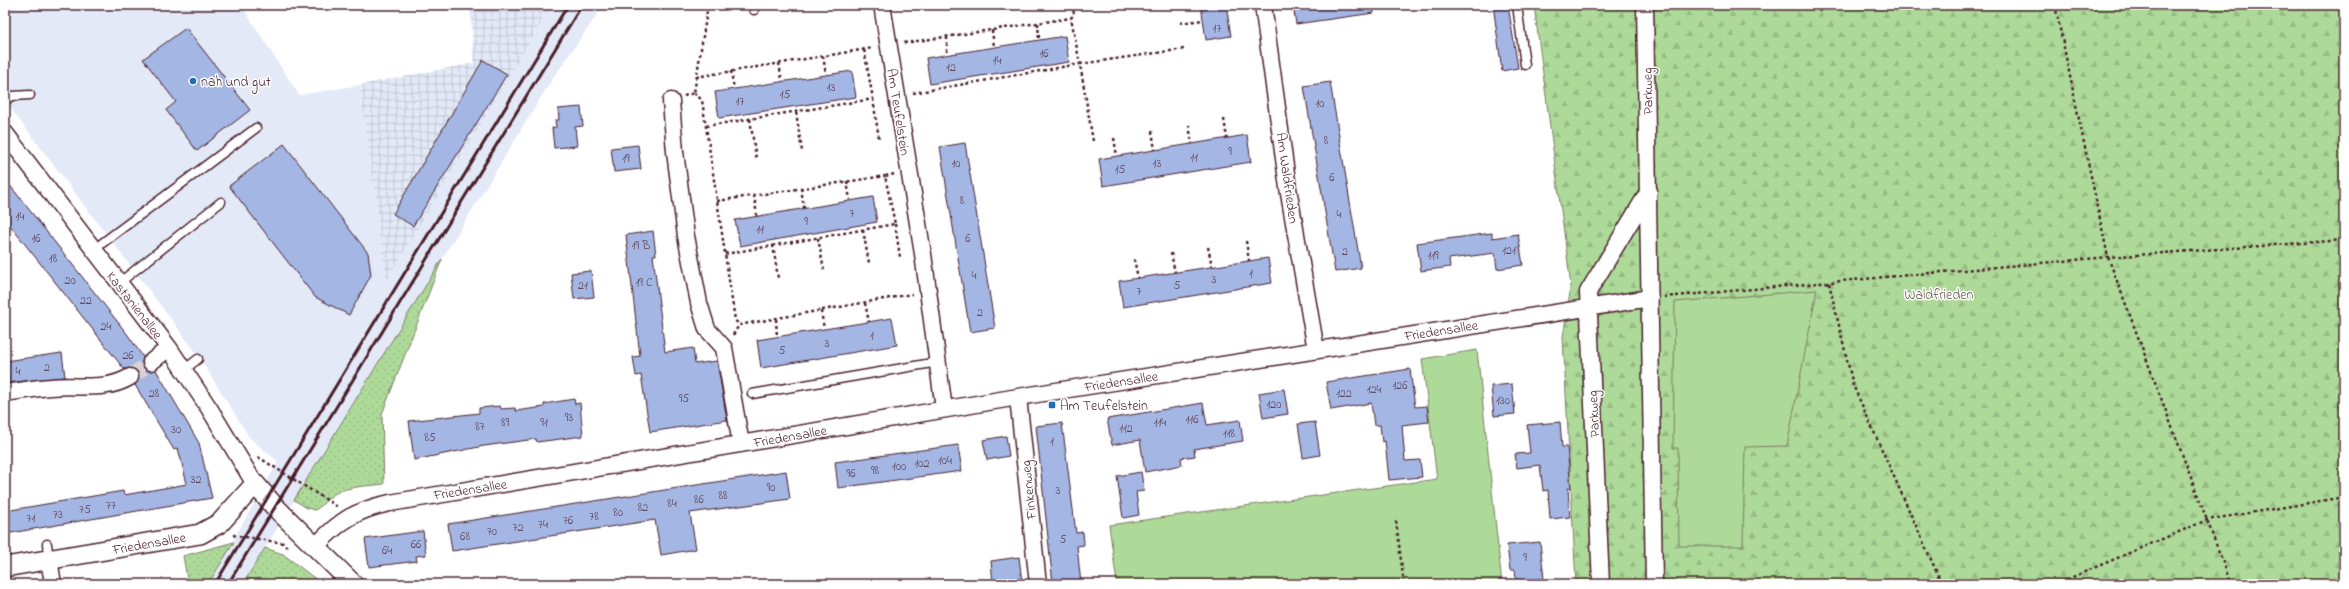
<svg xmlns="http://www.w3.org/2000/svg" width="2349" height="589" font-family="'Indie Flower',sans-serif">
<style>
.built{fill:#e3e9f7}
.industrial{fill:url(#industrial-grid)}
.grass{fill:url(#grass-dots);stroke:#7c7c62}
.forest{fill:url(#forest-firs);stroke:#7c7c62}
.green{fill:#adda99;stroke:#7c7c62}
.building{fill:#a3b6e4;stroke:#4a1f2b}
.lines{fill:none;stroke-linecap:round;stroke-linejoin:round}
.minor-tunnel{stroke:#dbd2d5;stroke-width:16;stroke-dasharray:16 8;stroke-linecap:butt}
.service-casing{stroke:#4a1f2b;stroke-width:11}
.minor-casing{stroke:#4a1f2b;stroke-width:19}
.tertiary-casing{stroke:#4a1f2b;stroke-width:22}
.path{stroke:#4a1f2b;stroke-width:2.5;stroke-dasharray:3 3;stroke-linecap:butt}
.service{stroke:#fff;stroke-width:8}
.minor{stroke:#fff;stroke-width:16}
.tertiary{stroke:#fff;stroke-width:19}
.rail{stroke:#4a1f2b;stroke-width:3}
.poi-dot{fill:#1f6fb2;stroke:#fff;stroke-width:1.5}
.labels{text-anchor:middle;stroke-width:3;stroke-linejoin:round;paint-order:stroke}
.number-label{font-size:12px;fill:#604559}
.poi-label{font-size:14px;fill:#4a1f2b;stroke:#fff;text-anchor:start}
.street-label{font-size:14px;fill:#4a1f2b;stroke:#fff}
.park-label{font-size:14px;fill:#68574c;stroke:#fff}
</style>
<defs>
<pattern id="industrial-grid" width="8" height="8" patternUnits="userSpaceOnUse"><rect width="8" height="8" fill="#e3e9f7"/><path d="M0 4h8M4 0v8" fill="none" stroke="#c4c7d4"/></pattern>
<pattern id="grass-dots" width="8" height="8" patternUnits="userSpaceOnUse"><rect width="8" height="8" fill="#adda99"/><path d="M2 2h.1M6 6h.1" fill="none" stroke="#96bb84" stroke-width="1.8" stroke-linecap="round"/></pattern>
<pattern id="forest-firs" width="22" height="20" patternUnits="userSpaceOnUse"><rect width="22" height="20" fill="#adda99"/><path d="M5 1l3.5 6h-7zM16 11l3.5 6h-7z" fill="#96bb84"/></pattern>
</defs>
<rect width="100%" height="100%" fill="#fff"/>
<filter id="ink" filterUnits="userSpaceOnUse"><feTurbulence type="fractalNoise" baseFrequency=".025" numOctaves="2"/><feDisplacementMap in="SourceGraphic" scale="8" xChannelSelector="R" yChannelSelector="G"/><feConvolveMatrix kernelMatrix="1 2 1 2 8 2 1 2 1" color-interpolation-filters="sRGB"/></filter>
<g filter="url(#ink)">
<path class="built" d="M5,5H241L299,95L360,85L386,282L552,5H604L551,81L243,584H208L278,462L249,437L196,352L5,101Z"/>
<path class="industrial" d="M470,5H552L386,282L360,85L474,63Z"/>
<path class="grass" d="M442,259L382,414L384,484C370,486 347,486 334,494C327,498 323,506 315,510L307,508L294,500Z
M234,542L208,584H188L183,556Z
M265,548L283,554L322,584H243Z"/>
<path class="forest" d="M1534,5H2344V584H1576L1563,337L1571,286Z"/>
<path class="green" d="M1817,290L1787,446L1745,447L1743,546H1679L1678,448H1673L1675,302Z
M1477,350L1502,584H1117L1109,525L1437,479L1422,359Z"/>
<path class="building" d="M1201,5H1226L1231,36L1206,40Z
M1293,5H1373L1374,13L1296,24Z
M1493,5H1508L1518,68L1502,71Z
M186,28L250,110L197,151L166,110L176,102L143,59Z
M1065,36L1069,62L930,84L926,58Z
M483,60L507,74L413,226L393,214Z
M852,71L856,97L719,118L715,92Z
M1330,82L1361,268L1335,272L1304,86Z
M581,107L583,126L575,127L577,146L554,148L552,128L556,127L555,120H559L558,109Z
M1247,135L1251,162L1103,186L1099,159Z
M965,143L995,328L970,332L940,147Z
M284,144L368,253L371,275L349,315L315,297L229,186Z
M638,145L641,169L614,172L611,148Z
M5,179L128,335L143,357L142,363L144,368L148,371L156,370L199,443L212,498L5,534V511L123,491L124,495L187,484L178,448L174,450L135,385L139,378L138,373L131,368L124,369L5,219Z
M873,197L877,222L740,246L735,220Z
M653,231L656,255H653L665,352L693,348L695,364L717,361L727,420L650,432L641,375L636,376L633,357L640,356L626,235Z
M1492,233V238L1518,234L1523,265L1497,269L1495,253L1449,259L1450,267L1421,271L1417,243Z
M1268,258L1272,283L1123,307L1119,281Z
M591,271L594,297L574,299L571,273Z
M892,318L897,345L761,368L757,340Z
M62,353L65,377L5,383V361Z
M1410,369L1415,407L1427,406L1429,422L1402,425L1405,461L1420,460L1422,477L1389,480L1385,441L1382,442L1380,425H1374L1371,403L1331,410L1326,382Z
M1512,384L1515,414L1494,416L1491,386Z
M1284,389L1288,414L1263,418L1259,393Z
M574,399L575,404L580,403L583,436L537,442L536,439L484,446L414,460L409,421L479,413V408L500,406L501,409L515,408L516,411L544,407V404Z
M1203,403L1207,425L1240,420L1243,441L1194,449L1195,456L1181,458L1182,465L1145,472L1140,440L1112,445L1107,419Z
M1315,422L1320,455L1303,458L1298,424Z
M1560,422L1562,447H1567L1571,488H1568L1570,517L1550,519L1548,490L1543,491L1540,465L1517,468L1515,454L1530,453L1527,425Z
M1062,423L1076,533L1083,532L1084,545L1077,546L1081,584H1053L1036,426Z
M1006,436L1009,456L987,460L983,440Z
M958,445L962,471L838,488L835,462Z
M786,471L790,499L690,513L696,549L661,555L655,520L452,551L448,524Z
M1141,472L1144,491L1136,492L1139,515L1123,518L1117,476Z
M423,531L426,555L416,556L417,561L369,567L365,539Z
M1540,542L1544,579L1516,581L1515,570H1510L1507,545Z
M1019,557L1022,582L993,584L991,561Z"/>
<g class="lines">
<path class="minor-tunnel" d="M130,377L151,362"/>
<g class="service-casing">
<path id="service" d="M753,5L754,10
M1517,5L1525,65
M5,101L12,96L30,95
M93,250L256,128
M119,283L221,202
M184,370L198,359
M752,394L938,362
M47,544L49,559"/>
</g>
<g class="minor-casing">
<path id="minor" d="M882,5L923,254L944,409
M1263,5L1288,188L1316,350
M1645,5L1654,584
M671,101L675,152L686,236L699,303L707,329L724,348L741,444
M5,133L169,348L209,408L255,484
M151,362L169,348
M5,393C20,391 36,388 51,387C78,384 105,392 130,377
M1018,397L1038,584
M316,546C339,521 356,510 390,503L1018,397L1650,298
M49,559L53,584
M1601,584L1588,292L1649,191"/>
</g>
<g class="tertiary-casing">
<path id="tertiary" d="M5,567L200,534L220,523L255,484L275,507L353,584"/>
</g>
<path class="path" d="M2055,5L2108,257L2231,584
M1038,23L1039,40
M1180,23L1203,20
M992,30L994,47
M947,37V54
M904,43L1071,18
M823,56L826,74
M779,63L782,81
M731,71L734,89
M696,77L873,48
M694,93L702,100L735,320L739,325
M913,93L1080,64L1071,18L1074,14L1072,5
M684,96L694,93L708,5
M873,99L879,139
M796,112L802,151
M750,119L756,158
M1224,119L1227,138
M1189,125L1192,144
M706,126L873,99L864,49
M1152,131L1155,150
M1114,138L1117,156
M1093,141L1080,64L1184,49
M847,181L850,200
M801,188L804,208
M754,195L757,216
M717,201L885,176
M895,224L900,257
M863,230L869,263
M818,238L824,270
M1246,241L1249,261
M773,245L778,278
M1208,247L1212,266
M1171,253L1175,272
M725,254L895,224L885,176L895,174
M1134,259L1138,278
M1829,283L1853,385L1942,584
M1664,297L2108,257L2344,240
M865,303L869,322
M821,311L824,329
M776,319L777,337
M733,335L739,325L912,294
M258,457L338,507
M1396,521L1404,584
M233,535L283,543L289,548
M2056,584L2207,520L2344,497"/>
<use href="#service" class="service"/>
<use href="#minor" class="minor"/>
<use href="#tertiary" class="tertiary"/>
<path class="rail" d="M215,584L568,5
M228,584L582,5"/>
</g>
</g>
<g class="poi-dot">
<circle cx="193" cy="81" r="4"/>
<rect x="1048" y="401" width="8" height="8" rx="2"/>
</g>
<g class="labels">
<g class="number-label">
<text x="1217" y="32">17</text>
<text x="1044" y="57">16</text>
<text x="997" y="64">14</text>
<text x="951" y="71">12</text>
<text x="831" y="91">13</text>
<text x="785" y="98">15</text>
<text x="740" y="105">17</text>
<text x="1320" y="107">10</text>
<text x="1326" y="144">8</text>
<text x="1230" y="155">9</text>
<text x="1194" y="161">11</text>
<text x="626" y="162">19</text>
<text x="956" y="167">10</text>
<text x="1157" y="167">13</text>
<text x="1120" y="173">15</text>
<text x="1332" y="181">6</text>
<text x="962" y="204">8</text>
<text x="852" y="217">7</text>
<text x="1339" y="218">4</text>
<text x="20" y="220">14</text>
<text x="806" y="225">9</text>
<text x="760" y="233">11</text>
<text x="36" y="242">16</text>
<text x="968" y="242">6</text>
<text x="641" y="249">19 B</text>
<text x="1509" y="254">121</text>
<text x="1345" y="255">2</text>
<text x="1433" y="259">119</text>
<text x="53" y="262">18</text>
<text x="1251" y="277">1</text>
<text x="974" y="279">4</text>
<text x="1214" y="283">3</text>
<text x="70" y="284">20</text>
<text x="644" y="286">19 C</text>
<text x="583" y="289">21</text>
<text x="1177" y="289">5</text>
<text x="1139" y="295">7</text>
<text x="86" y="304">22</text>
<text x="980" y="316">2</text>
<text x="106" y="330">24</text>
<text x="872" y="339">1</text>
<text x="827" y="347">3</text>
<text x="782" y="354">5</text>
<text x="128" y="359">26</text>
<text x="47" y="371">2</text>
<text x="18" y="375">4</text>
<text x="1400" y="389">126</text>
<text x="1374" y="393">124</text>
<text x="154" y="397">28</text>
<text x="1344" y="397">122</text>
<text x="684" y="402">95</text>
<text x="1503" y="404">130</text>
<text x="1274" y="408">120</text>
<text x="569" y="421">93</text>
<text x="1192" y="423">116</text>
<text x="505" y="426">89</text>
<text x="544" y="426">91</text>
<text x="1160" y="426">114</text>
<text x="480" y="430">87</text>
<text x="1126" y="432">112</text>
<text x="176" y="433">30</text>
<text x="1229" y="437">118</text>
<text x="430" y="441">85</text>
<text x="1052" y="445">1</text>
<text x="945" y="464">104</text>
<text x="922" y="467">102</text>
<text x="899" y="470">100</text>
<text x="875" y="474">98</text>
<text x="851" y="477">96</text>
<text x="196" y="483">32</text>
<text x="771" y="491">90</text>
<text x="1058" y="494">3</text>
<text x="723" y="499">88</text>
<text x="699" y="503">86</text>
<text x="672" y="507">84</text>
<text x="111" y="509">77</text>
<text x="643" y="511">82</text>
<text x="85" y="513">75</text>
<text x="618" y="516">80</text>
<text x="58" y="518">73</text>
<text x="594" y="520">78</text>
<text x="31" y="522">71</text>
<text x="568" y="524">76</text>
<text x="543" y="528">74</text>
<text x="518" y="531">72</text>
<text x="492" y="535">70</text>
<text x="465" y="540">68</text>
<text x="1063" y="543">5</text>
<text x="416" y="548">66</text>
<text x="387" y="554">64</text>
<text x="1525" y="561">9</text>
</g>
<g class="poi-label">
<text x="201" y="86">nah und gut</text>
<text x="1060" y="410">Am Teufelstein</text>
</g>
<g class="street-label">
<text transform="translate(1647 91) rotate(-91)" y="5">Parkweg</text>
<text transform="translate(899 112) rotate(81)" y="5">Am Teufelstein</text>
<text transform="translate(1288 178) rotate(82)" y="5">Am Waldfrieden</text>
<text transform="translate(135 305) rotate(52)" y="5">Kastanienallee</text>
<text transform="translate(1441 330) rotate(-9)" y="5">Friedensallee</text>
<text transform="translate(1121 381) rotate(-9)" y="5">Friedensallee</text>
<text transform="translate(1593 414) rotate(-93)" y="5">Parkweg</text>
<text transform="translate(790 436) rotate(-10)" y="5">Friedensallee</text>
<text transform="translate(470 489) rotate(-9)" y="5">Friedensallee</text>
<text transform="translate(1028 490) rotate(-96)" y="5">Finkenweg</text>
<text transform="translate(149 543) rotate(-10)" y="5">Friedensallee</text>
</g>
<g class="park-label">
<text x="1939" y="299">Waldfrieden</text>
</g>
</g>
<rect width="2349" height="589" fill="none" stroke="#fff" stroke-width="20"/>
<rect x="10" y="10" width="2329" height="569" fill="none" stroke="#4a1f2b" stroke-width="1.5" filter="url(#ink)"/>
</svg>
